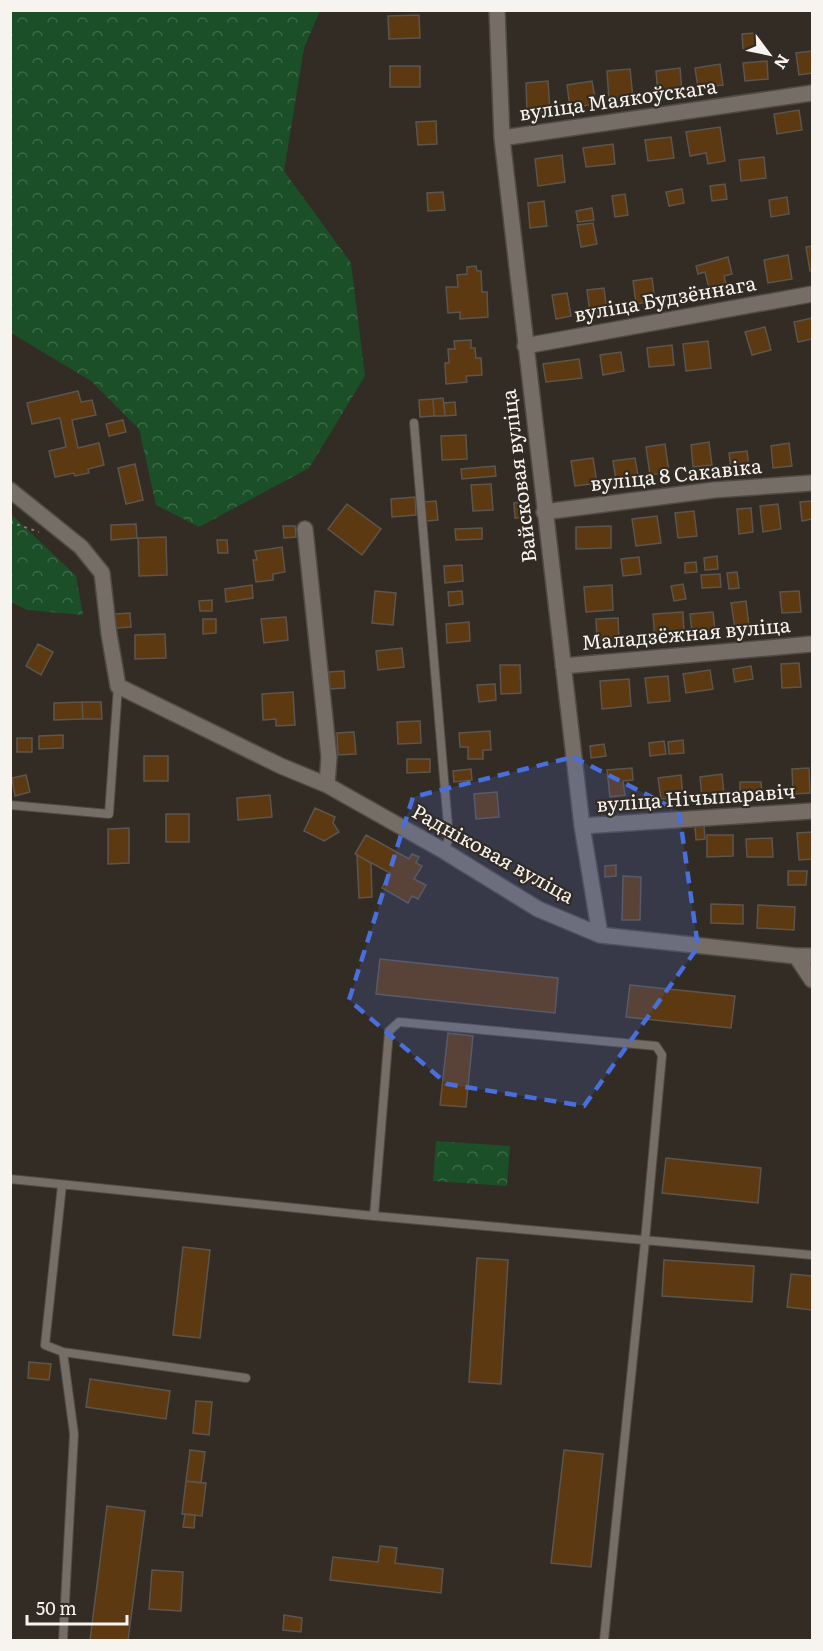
<svg xmlns="http://www.w3.org/2000/svg" width="823" height="1651" font-family="Literata,serif">
<style>
.forest{fill:url(#forest-crowns)}
.building{fill:#5d3911;stroke:#5c554e;stroke-width:1.5}
.lines{fill:none;stroke-linecap:round;stroke-linejoin:round}
.service-casing{stroke:#4f4a44;stroke-width:10}
.minor-casing{stroke:#4f4a44;stroke-width:18}
.path{stroke:#7f7a74;stroke-width:2;stroke-dasharray:3 4.5;stroke-linecap:butt}
.service{stroke:#756d66;stroke-width:8}
.minor{stroke:#756d66;stroke-width:15}
.marked{fill:#496fdd;fill-opacity:0.2;stroke:#496fdd;stroke-width:4.5;stroke-dasharray:12 8;stroke-linejoin:round}
.labels{text-anchor:middle;stroke-width:4.5;stroke-linejoin:round;paint-order:stroke}
.street-label{font-size:20px;fill:#f7f3ef;stroke:#322c25}
</style>
<defs>
<pattern id="forest-crowns" width="20" height="18" patternUnits="userSpaceOnUse" patternTransform="scale(1.5)"><rect width="20" height="18" fill="#1b4f27"/><path d="M2 6a3 3 0 1 1 6 0M12 15a3 3 0 1 1 6 0" fill="none" stroke="#3d6947"/></pattern>
</defs>
<rect width="100%" height="100%" fill="#322c25"/>
<path class="forest" d="M10,11H320L304,48L284,171L351,263L365,376L309,468L199,527L156,505L139,429L91,381L11,333Z
M11,514L76,576L83,615L27,610L11,602Z
M436,1141L510,1146L507,1186L433,1181Z"/>
<path class="building" d="M419,15L420,38L389,39L388,16Z
M754,33L755,48L743,49L742,34Z
M812,51V73L799,75L796,53Z
M767,61L768,79L745,81L743,63Z
M720,64L723,85L698,88L695,68Z
M390,66H420V87H390Z
M680,68L682,93L658,95L656,71Z
M630,69L633,98L609,100L607,71Z
M548,81L550,111L527,113L526,83Z
M592,81L596,104L570,108L567,85Z
M799,110L802,130L777,134L774,114Z
M436,121L437,144L418,145L416,122Z
M720,127L725,161L708,164L706,153L690,156L686,132Z
M671,137L674,158L648,161L645,140Z
M613,144L615,164L586,167L583,148Z
M562,155L565,182L538,186L535,159Z
M764,157L766,178L741,181L739,160Z
M725,184L727,199L712,201L710,186Z
M682,189L684,203L669,206L666,192Z
M443,192L445,210L428,211L427,193Z
M625,194L628,215L615,217L612,196Z
M787,197L789,214L771,217L769,200Z
M544,201L547,226L530,228L528,203Z
M592,208L594,220L578,222L576,211Z
M593,223L597,244L581,247L577,225Z
M812,246V270L810,271L806,247Z
M788,255L792,279L768,283L764,260Z
M728,257L732,274L724,276L727,288L710,292L705,272L698,274L696,266Z
M476,266L477,271H481L482,292H487L488,317L460,319V312L448,313L446,287H458L457,275L467,274V267Z
M652,278L655,301L636,304L633,281Z
M604,288L607,311L590,313L587,290Z
M567,293L571,316L556,319L552,295Z
M812,318V339L798,342L794,322Z
M765,327L771,350L752,355L745,332Z
M471,340V348H475L476,358H481L482,375L466,376L467,382L446,384L445,363H449L448,349H455L454,341Z
M708,341L711,368L686,371L683,344Z
M672,345L674,365L649,367L647,348Z
M621,352L624,371L603,375L600,355Z
M579,359L582,378L546,382L543,364Z
M78,391L81,402L92,400L96,415L72,420L78,448L99,443L104,465L88,469L89,473L75,476L74,473L55,477L49,451L66,447L60,418L32,424L27,403Z
M443,398L445,416H434L433,399Z
M433,399L434,416L420,417L419,400Z
M455,402L456,415L445,416L444,403Z
M123,420L126,432L109,436L106,424Z
M466,435L467,459L442,460L441,436Z
M709,442L712,465L693,467L691,445Z
M789,443L792,466L773,468L771,446Z
M665,444L669,472L650,475L646,447Z
M747,451L749,468L731,470L729,453Z
M593,458L597,483L575,486L571,461Z
M635,458L638,476L616,480L613,461Z
M135,464L143,500L126,504L118,468Z
M495,466L496,476L462,479L461,469Z
M491,484L493,510L473,511L471,485Z
M415,497L416,515L392,517L391,499Z
M436,501L438,520L426,521L425,502Z
M527,501L528,517L515,518L514,503Z
M812,501V519L802,521L800,502Z
M347,504L381,529L362,555L328,529Z
M778,504L781,529L763,532L760,506Z
M751,508L753,532L739,534L737,509Z
M694,511L697,536L678,538L675,513Z
M657,516L661,543L636,546L632,519Z
M136,524L137,538L111,540V525Z
M283,526H295L296,537L284,538Z
M611,526V548L576,549V527Z
M482,528V539L456,540L455,529Z
M166,537L167,575L139,576L138,538Z
M217,540H227L228,553H218Z
M282,547L285,572L273,574V580L256,582L253,560H257L255,551Z
M717,556L718,569L705,570L704,558Z
M639,557L641,574L623,576L621,559Z
M696,562L697,572L685,573V563Z
M462,565L463,581L445,583L444,566Z
M737,572L739,588L729,589L727,573Z
M720,574L721,587L702,588L701,575Z
M683,584L686,599L674,601L671,586Z
M252,585L253,598L226,602L225,589Z
M612,585L613,610L586,612L584,587Z
M375,591L396,593L393,625L372,623Z
M462,591L463,604L449,606L448,592Z
M799,591L801,612L782,613L780,592Z
M212,600V611H200L199,601Z
M746,601L749,626L735,628L731,603Z
M683,612L684,632L679,633V639L655,641L653,614Z
M713,612L715,630L692,632L690,614Z
M130,613L131,627L116,628L115,614Z
M286,617L288,640L264,643L261,619Z
M618,618L619,639L597,640L596,619Z
M203,619H216V633L203,634Z
M469,622L470,641L447,643L446,624Z
M165,634L166,658L135,659V635Z
M38,644L53,652L41,675L26,666Z
M402,648L404,667L378,670L376,651Z
M799,663L801,687L782,688L781,664Z
M500,665H520L521,693L501,694Z
M751,666L753,679L735,682L733,669Z
M710,670L713,689L686,693L683,674Z
M344,671L345,688L330,689L329,672Z
M668,676L670,701L648,703L645,678Z
M629,679L631,706L602,709L600,681Z
M495,684L496,700L479,702L477,685Z
M293,692L295,725L276,726V719L263,720L262,694Z
M82,702L83,719L54,720V703Z
M82,702H101L102,719H83Z
M420,721L421,743L398,744L397,722Z
M490,731L491,750H483V759H468V747H460L459,733Z
M354,732L356,754L338,755L337,733Z
M63,735V748L39,749V736Z
M17,738H32V752H17Z
M683,740L684,753L669,754L668,742Z
M664,741L666,754L650,756L649,743Z
M604,744L606,756L591,758L590,746Z
M144,756H168V781H144Z
M407,759H430V772L407,773Z
M632,768L633,780L623,781L625,795L610,797L607,770Z
M809,768L810,793L793,794L792,769Z
M471,769L472,780L454,782L453,771Z
M722,774L724,794L702,797L700,777Z
M26,775L30,792L15,796L12,778Z
M681,775L683,797L661,799L658,778Z
M740,782H761L762,793L740,794Z
M497,792L499,817L476,819L474,794Z
M270,795L272,817L238,820L237,798Z
M315,808L335,817L333,823L339,832L324,841L304,831Z
M166,814H189V842H166Z
M704,825L705,839L696,840L695,826Z
M129,828V863L108,864V829Z
M812,832V859L799,860L797,833Z
M366,835L409,859L412,854L419,857L416,863L422,866L414,879L426,885L418,899L412,896L408,903L382,888L390,873L355,854Z
M707,835H733V856L707,857Z
M772,838L773,857H747L746,839Z
M357,855L371,863L372,897L359,898Z
M616,865V876L605,877V866Z
M788,871H807L806,885H788Z
M623,876L641,877L640,920H622Z
M711,904L743,905V924L711,923Z
M758,905L795,907L794,930L757,928Z
M380,959L558,978L555,1013L376,994Z
M630,985L735,996L731,1028L626,1017Z
M448,1033L473,1036L466,1107L440,1105Z
M666,1158L761,1168L758,1203L662,1193Z
M183,1247L210,1250L200,1338L173,1335Z
M477,1258L508,1260L501,1384L469,1382Z
M664,1260L754,1266L752,1302L662,1296Z
M791,1274L812,1276V1310L787,1307Z
M29,1362L51,1364L49,1380L28,1378Z
M90,1379L170,1391L166,1419L86,1407Z
M196,1401L212,1402L209,1435L193,1433Z
M190,1450L205,1452L201,1483L186,1481Z
M564,1450L603,1454L591,1567L551,1563Z
M186,1481L206,1483L202,1516L182,1514Z
M107,1506L145,1511L128,1640H90Z
M185,1514L195,1515L194,1528L183,1527Z
M380,1546L397,1548L395,1563L443,1569L441,1593L330,1580L333,1557L378,1562Z
M152,1570L183,1572L181,1611L149,1609Z
M284,1615L302,1618L301,1632L283,1630Z"/>
<g class="lines">
<g class="service-casing">
<path id="service" d="M414,423L449,838L444,851
M10,805L109,814L118,686
M10,1179L374,1216L812,1255
M62,1185L45,1345L63,1352L246,1378
M374,1216L389,1031L399,1022L656,1046L662,1055L645,1241L604,1640
M63,1352L74,1434L63,1640"/>
</g>
<g class="minor-casing">
<path id="minor" d="M497,10L502,138L582,826L600,935
M502,138L812,93
M525,346L812,294
M10,490L81,547L102,573L109,634L118,686L281,766L327,785L444,851L538,909L600,935L796,956H812
M544,512L714,490L812,483
M305,529L329,757L327,785
M563,666L812,644
M582,826L812,811
M796,956L812,980"/>
</g>
<path class="path" d="M10,522L39,532"/>
<use href="#service" class="service"/>
<use href="#minor" class="minor"/>
</g>
<path class="marked" d="M573,757L679,811L698,947L584,1106L447,1084L349,1000L413,797Z"/>
<g class="labels">
<g class="street-label">
<text transform="translate(618 100) rotate(-8)" y="7">вуліца Маякоўскага</text>
<text transform="translate(665 299) rotate(-10)" y="7">вуліца Будзённага</text>
<text transform="translate(676 475) rotate(-6)" y="7">вуліца 8 Сакавіка</text>
<text transform="translate(519 476) rotate(-97)" y="7">Вайсковая вуліца</text>
<text transform="translate(686 634) rotate(-5)" y="7">Маладзёжная вуліца</text>
<text transform="translate(696 798) rotate(-4)" y="7">вуліца Нічыпаравіч</text>
<text transform="translate(493 854) rotate(29)" y="7">Радніковая вуліца</text>
</g>
</g>
<rect width="823" height="1651" fill="none" stroke="#f7f3ef" stroke-width="24"/>
<g transform="translate(769 54) rotate(122)" stroke="#322c25" stroke-width="4.5" paint-order="stroke">
<path d="M0-4.5L10 22L0 15L-10 22Z" fill="#f7f3ef"/>
<text y="-9" font-size="16" font-weight="bold" text-anchor="middle" fill="#f7f3ef">N</text>
</g>
<path d="M27 1615v9h100v-9" fill="none" stroke="#f7f3ef" stroke-width="3"/>
<text x="36" y="1615" font-size="18" fill="#f7f3ef" stroke="#322c25" stroke-width="4.5" paint-order="stroke">50 m</text>
</svg>
